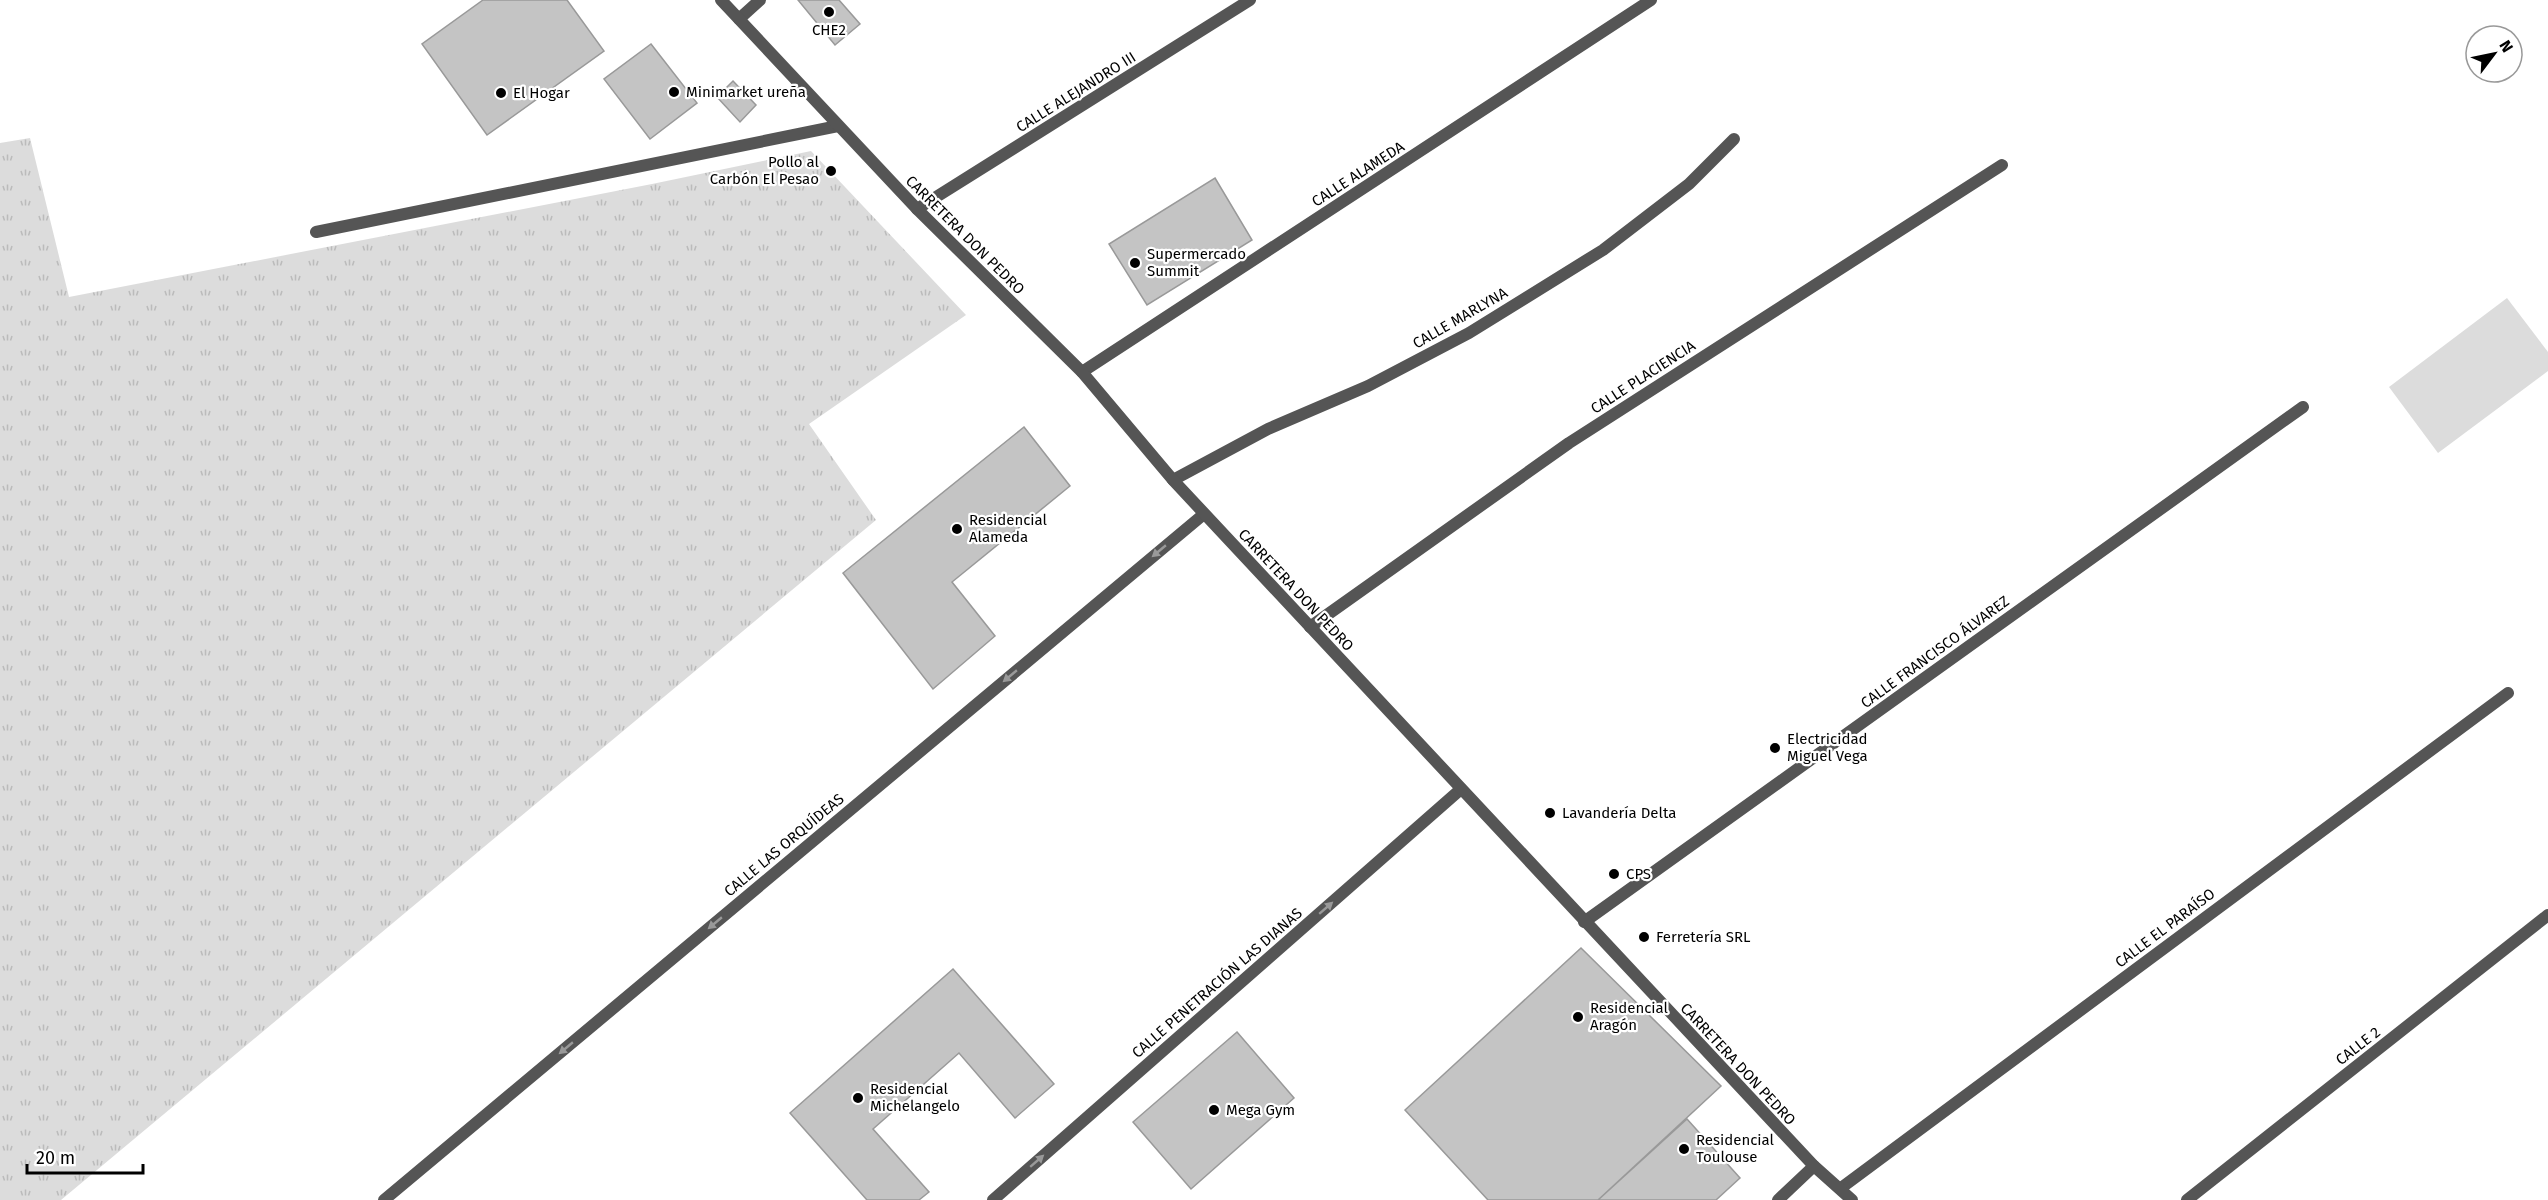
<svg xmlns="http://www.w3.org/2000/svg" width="2548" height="1200" font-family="'Fira Sans',sans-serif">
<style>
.grass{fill:url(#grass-tufts)}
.pitch{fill:#dcdcdc}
.building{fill:#c4c4c4;stroke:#999;stroke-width:1.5}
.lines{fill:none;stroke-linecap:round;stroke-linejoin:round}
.minor{stroke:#555;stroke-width:12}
.tertiary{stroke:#555;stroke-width:12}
.oneway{fill:#999}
.poi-dot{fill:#000;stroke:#fff;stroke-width:2}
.labels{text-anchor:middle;stroke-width:4.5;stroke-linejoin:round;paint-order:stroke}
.poi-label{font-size:15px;fill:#000;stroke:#fff;text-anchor:start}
.street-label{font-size:15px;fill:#000;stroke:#fff}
</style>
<defs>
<pattern id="grass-tufts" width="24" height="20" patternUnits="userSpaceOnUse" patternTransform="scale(1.5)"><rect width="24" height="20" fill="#dcdcdc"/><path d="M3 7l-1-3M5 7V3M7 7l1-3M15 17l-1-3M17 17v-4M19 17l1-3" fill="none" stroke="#bbb"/></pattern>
</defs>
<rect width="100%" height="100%" fill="#fff"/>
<path class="grass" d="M30,138L69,297L652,184L811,151L966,315L809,424L876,520L61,1200H0V143Z"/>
<path class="pitch" d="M2507,298L2548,352V371L2438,453L2389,387Z"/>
<path class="building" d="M483,0H567L604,51L487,135L422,44Z
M798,0H839L860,24L835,45Z
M651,44L697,103L650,139L604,79Z
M733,81L756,105L740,122L717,97Z
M1215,178L1252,240L1147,305L1109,244Z
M1024,427L1070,486L952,582L995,636L933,689L843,573Z
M1581,948L1721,1086L1598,1200H1488L1405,1110Z
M953,969L1054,1084L1015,1118L959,1053L873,1129L929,1192L919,1200H867L790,1113Z
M1237,1032L1294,1098L1191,1189L1133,1122Z
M1687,1119L1740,1178L1716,1200H1598Z"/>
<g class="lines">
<path class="minor" d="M739,19L760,0
M917,209L1250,0
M316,232L838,126
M1082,372L1651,0
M1173,480L1268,429L1368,386L1469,333L1603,250L1689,184L1734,139
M1310,627L1569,443L2002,165
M1584,922L2303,407
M1841,1188L2508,693
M384,1200L1204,514
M993,1200L1461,789
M1778,1200L1814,1166
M2187,1200L2548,915"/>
<path class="tertiary" d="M721,0L917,209L1082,372L1173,480L1814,1166L1852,1200"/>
</g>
<defs><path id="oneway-solid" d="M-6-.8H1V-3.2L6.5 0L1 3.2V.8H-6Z" transform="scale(1.5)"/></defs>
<g class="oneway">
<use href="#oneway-solid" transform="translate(1159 551) rotate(140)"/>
<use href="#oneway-solid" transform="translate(1010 676) rotate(140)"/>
<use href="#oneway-solid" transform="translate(1326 908) rotate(-41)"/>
<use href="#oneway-solid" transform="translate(715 923) rotate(140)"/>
<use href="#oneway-solid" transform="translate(566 1048) rotate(140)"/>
<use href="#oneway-solid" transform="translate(1037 1161) rotate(-41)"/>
</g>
<g class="poi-dot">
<circle cx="829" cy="12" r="6"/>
<circle cx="674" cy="92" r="6"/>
<circle cx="501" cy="93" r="6"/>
<circle cx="831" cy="171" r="6"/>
<circle cx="1135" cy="263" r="6"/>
<circle cx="957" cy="529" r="6"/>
<circle cx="1775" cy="748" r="6"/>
<circle cx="1550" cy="813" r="6"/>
<circle cx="1614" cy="874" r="6"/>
<circle cx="1644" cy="937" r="6"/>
<circle cx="1578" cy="1017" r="6"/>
<circle cx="858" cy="1098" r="6"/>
<circle cx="1214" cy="1110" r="6"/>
<circle cx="1684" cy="1149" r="6"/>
</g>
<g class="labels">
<g class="poi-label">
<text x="829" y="35" text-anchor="middle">CHE2</text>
<text x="686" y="97">Minimarket ureña</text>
<text x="513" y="98">El Hogar</text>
<text x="819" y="167" text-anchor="end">Pollo al<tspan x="819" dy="17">Carbón El Pesao</tspan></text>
<text x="1147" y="259">Supermercado<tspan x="1147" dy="17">Summit</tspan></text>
<text x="969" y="525">Residencial<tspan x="969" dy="17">Alameda</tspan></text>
<text x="1787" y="744">Electricidad<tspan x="1787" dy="17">Miguel Vega</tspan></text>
<text x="1562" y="818">Lavandería Delta</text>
<text x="1626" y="879">CPS</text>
<text x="1656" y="942">Ferretería SRL</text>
<text x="1590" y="1013">Residencial<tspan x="1590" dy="17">Aragón</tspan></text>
<text x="870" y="1094">Residencial<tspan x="870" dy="17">Michelangelo</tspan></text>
<text x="1226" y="1115">Mega Gym</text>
<text x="1696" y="1145">Residencial<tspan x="1696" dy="17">Toulouse</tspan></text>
</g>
<g class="street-label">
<text transform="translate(1076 92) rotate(-32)" y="5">CALLE ALEJANDRO III</text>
<text transform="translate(1358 174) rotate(-33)" y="5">CALLE ALAMEDA</text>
<text transform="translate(965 235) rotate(45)" y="5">CARRETERA DON PEDRO</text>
<text transform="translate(1460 318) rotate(-30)" y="5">CALLE MARLYNA</text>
<text transform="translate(1643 377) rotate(-33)" y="5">CALLE PLACIENCIA</text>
<text transform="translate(1296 590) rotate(47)" y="5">CARRETERA DON PEDRO</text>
<text transform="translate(1935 652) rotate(-36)" y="5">CALLE FRANCISCO ÁLVAREZ</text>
<text transform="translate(784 845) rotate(-40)" y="5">CALLE LAS ORQUÍDEAS</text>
<text transform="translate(2165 928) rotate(-37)" y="5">CALLE EL PARAÍSO</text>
<text transform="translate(1217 983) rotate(-41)" y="5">CALLE PENETRACIÓN LAS DIANAS</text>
<text transform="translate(2358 1046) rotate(-38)" y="5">CALLE 2</text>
<text transform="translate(1738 1064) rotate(47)" y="5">CARRETERA DON PEDRO</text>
</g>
</g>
<g transform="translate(2494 54) rotate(58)"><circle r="28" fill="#ffffff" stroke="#999999" stroke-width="1.5"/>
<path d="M0-4.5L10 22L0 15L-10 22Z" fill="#000000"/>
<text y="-9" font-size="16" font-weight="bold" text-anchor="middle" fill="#000000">N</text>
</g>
<path d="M27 1164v9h116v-9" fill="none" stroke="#000000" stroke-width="3"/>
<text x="36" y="1164" font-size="18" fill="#000000" stroke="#ffffff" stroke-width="4.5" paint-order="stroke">20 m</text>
</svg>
